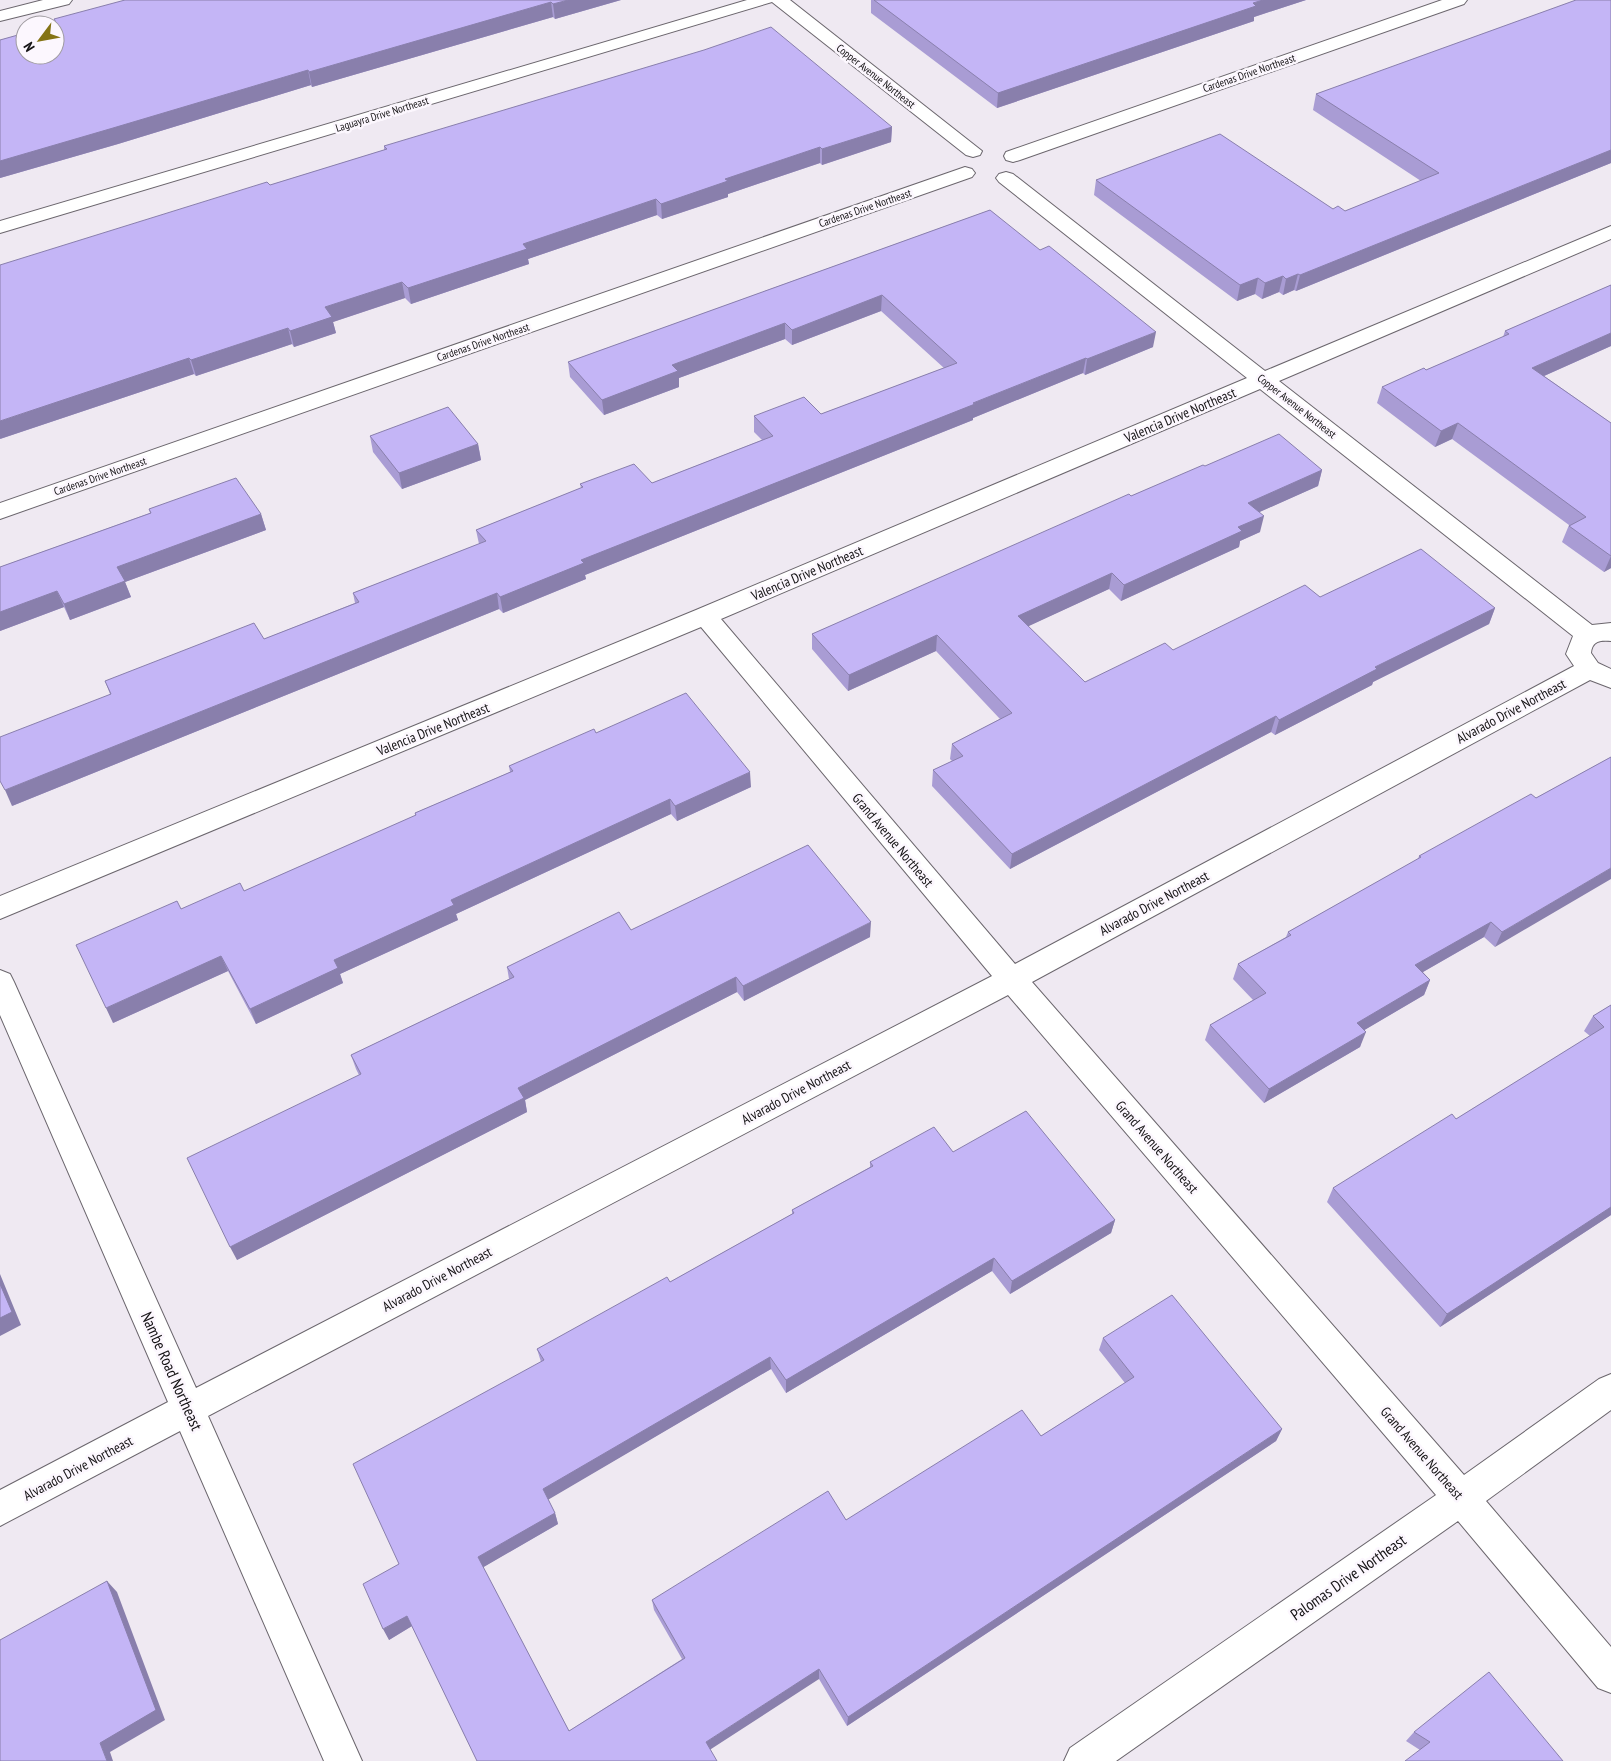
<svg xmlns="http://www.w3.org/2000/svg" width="1611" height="1761" font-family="'PT Sans Narrow',sans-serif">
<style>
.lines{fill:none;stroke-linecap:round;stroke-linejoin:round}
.minor-casing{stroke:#6b666d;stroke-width:2}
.minor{fill:#fff;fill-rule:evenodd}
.wall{fill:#a99cd4}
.shaded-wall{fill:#897fac}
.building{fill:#c4b5f6;stroke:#897fac}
.labels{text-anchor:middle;stroke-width:5;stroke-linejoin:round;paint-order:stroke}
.far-street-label{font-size:11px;fill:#141214;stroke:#fcf7fe}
.street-label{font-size:14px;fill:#141214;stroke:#fcf7fe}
.near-street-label{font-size:16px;fill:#141214;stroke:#fcf7fe}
</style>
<rect width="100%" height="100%" fill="#efe9f2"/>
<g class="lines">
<g class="minor-casing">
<path id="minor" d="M43,0H72L69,4L0,21V11Z
M747,0H790L982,151L980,155L973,157L966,155L772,2L0,233V221Z
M1442,0H1467L1464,4L1020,160L1013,162L1006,160L1004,156L1006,152Z
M965,167L972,169L975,173L972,177L0,519V503Z
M1006,172L1013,174L1265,371L1611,226V239L1279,381L1592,625L1611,623V641C1600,640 1592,641 1591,653L1598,663L1611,669V688L1590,680L1032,982L1464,1475L1599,1379L1611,1374V1410L1486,1501L1611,1647V1693L1598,1688L1458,1521L1116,1761H1064L1070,1748L1436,1495L1008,995L208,1416L362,1761H324L180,1431L0,1526V1490L168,1402L0,1015V970L10,974L14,982L196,1388L992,976L701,627L0,919V896L696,610L1247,378L999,182L996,178L999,174ZM1260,389L1573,636L1566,654L1574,666L1015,964L721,619Z"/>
</g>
<use href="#minor" class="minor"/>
</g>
<path class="wall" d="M621,0L555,19L553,17L312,87L311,85L118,144L0,178V40L55,25L54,19Z
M871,0H1306L1254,17V21L997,108L871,13Z
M1611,0V163L1296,291L1294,290L1283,295L1279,292L1262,299L1255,294L1237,301L1094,195L1096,180L1333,209L1345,211L1421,181L1313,110L1316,94Z
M892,127L891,142L822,165L820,163L728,194V197L662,219L657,215L528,259L529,264L411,304L405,298L333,322L336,333L294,347L292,344L196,376L194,374L0,439L270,185L384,150V146Z
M990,210L1153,347L1085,375L1083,373L973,418V420L585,575L586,579L503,613L499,609L12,806L110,694L105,681L264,639L355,603L353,593L479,544L476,530L581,488L580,484L652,483L762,440L754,432V416L821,414L944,368L881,311L792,345L785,339L679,378V387L604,415L570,377L568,362Z
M1611,285V346L1544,376L1611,423V568L1604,572L1562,542L1569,525L1452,439L1435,447L1377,403L1382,387L1426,370L1503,337L1505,331Z
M370,436L478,444L481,460L402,489L373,452Z
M1205,466L1322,470L1318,486L1259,512L1260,532L1240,541L1239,547L1121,601L1109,589L1028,626L1085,682L1320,597L1495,608L1489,624L1373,682L1372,685L1275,735L1271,732L1010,869L932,786L933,770L952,761L950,759L952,744L1000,719L936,651L848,691L812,649V634L1131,496Z
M149,509L261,514L266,530L125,582L131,597L70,620L64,607L0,631V567L150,513Z
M596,733L751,787L677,821L671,814L456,914L458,920L340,974L343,983L256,1024L228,971L113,1023L181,909L244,891L415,816V813L510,772L509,766Z
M1611,757L1495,947L1484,937L1423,972L1430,980L1424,995L1364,1030L1360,1047L1264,1103L1205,1040L1210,1025L1253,1000L1233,979L1238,964L1286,937L1288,932L1418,859L1419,856L1536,798Z
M631,930L870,937L744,1001L737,992L525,1100L527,1112L237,1260L359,1075L356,1069L351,1055L509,979L507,967Z
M1611,1005V1215L1440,1327L1327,1202L1333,1188L1456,1119L1590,1036L1584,1031L1593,1016Z
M953,1152L1115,1220L1111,1233L1010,1294L992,1271L786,1393L771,1369L548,1499L555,1513L558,1524L483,1567L569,1731L682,1659L654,1610L652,1600L846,1520L1041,1436L1125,1383L1099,1350L1103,1338L1282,1429L1276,1441L847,1726L819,1679L477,1761L412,1626L389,1640L399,1564L541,1362L537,1349L670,1282L792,1214V1210L870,1167V1162Z
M1414,1732L1563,1761L1420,1750L1406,1741Z"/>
<path class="shaded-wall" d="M568,0H621L555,19L553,4Z
M1263,0H1306L1254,17V21L997,108L998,93Z
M551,2L553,17L312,87L309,72Z
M308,70L311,85L118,144L0,178V161Z
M892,127L891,142L822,165V149Z
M820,147V163L728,194V197L662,219L661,204L725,179Z
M1611,150V163L1296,291L1300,275Z
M656,199L657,215L528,259L529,264L411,304L408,288L523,244Z
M1298,274L1294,290L1283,295L1286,279Z
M1283,276L1279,292L1262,299L1265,283Z
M1258,278L1255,294L1237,301L1240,285Z
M402,282L405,298L333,322L336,333L294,347L290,331L325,307Z
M882,295L881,311L792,345V330Z
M785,323V339L679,378V387L604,415L602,400L672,365Z
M288,328L292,344L196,376L191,360Z
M1156,332L1153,347L1085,375L1087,359Z
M1611,333V346L1526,384L1532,368Z
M189,358L194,374L0,439V421Z
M1086,358L1083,373L973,418V420L585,575L586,579L503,613L500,597L581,560Z
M1458,423L1452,439L1435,447L1441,431Z
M478,444L481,460L402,489L399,473Z
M1322,470L1318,486L1244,519L1248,503Z
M261,514L266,530L125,582L131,597L70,620L64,604L117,567Z
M1264,516L1260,532L1240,541L1239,547L1121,601L1124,585L1238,527Z
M1611,556V568L1604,572Z
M1112,573L1109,589L1016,632L1018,616Z
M57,591L64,607L0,631V612Z
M497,593L499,609L12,806L5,790Z
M1495,608L1489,624L1373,682L1372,685L1275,735L1279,720L1375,667Z
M937,635L936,651L848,691L849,675Z
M1276,716L1271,732L1010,869L1012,854Z
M750,772L751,787L677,821L675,806Z
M670,799L671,814L456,914L458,920L340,974L343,983L256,1024L250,1009L334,960L451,900Z
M1611,868V879L1495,947L1502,932Z
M871,922L870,937L744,1001L743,986Z
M1491,922L1484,937L1409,980L1415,965Z
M221,956L228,971L113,1023L106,1008Z
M736,977L737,992L525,1100L527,1112L237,1260L230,1247L518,1088Z
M1430,980L1424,995L1351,1038L1357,1023Z
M1366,1032L1360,1047L1264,1103L1269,1089Z
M1611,1207V1215L1440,1327L1447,1314Z
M1115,1220L1111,1233L1010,1294L1012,1281Z
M994,1258L992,1271L786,1393V1380Z
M0,1274L21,1325L0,1336Z
M770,1357L771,1369L546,1501L543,1489Z
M1282,1429L1276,1441L847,1726L848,1717Z
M555,1513L558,1524L482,1568L478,1557Z
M107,1581L117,1592L165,1720L110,1752L113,1761H107L100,1743Z
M407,1616L412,1626L389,1640L383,1629Z
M819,1669V1679L708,1751L706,1742Z"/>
<path class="building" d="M125,0H568L553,4L551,2L309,72L308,70L113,128L0,161V40L25,33V55H55V25L57,24L54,19Z
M874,0H1263L1253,3L1256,6L998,93Z
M1576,0H1611V150L1300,275L1298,274L1286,279L1283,276L1265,283L1258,278L1240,285L1096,180L1220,134L1333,209L1338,206L1345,211L1439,173L1316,94Z
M771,27L892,127L822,149L820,147L725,179L728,181L661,204L656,199L523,244L527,249L408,288L402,282L325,307L332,317L290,331L288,328L191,360L189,358L0,421V265L267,182L270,185L387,149L384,146L704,50Z
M990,210L1040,250L1049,246L1156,332L1087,359L1086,358L973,403L975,404L581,560L584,563L500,597L497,593L5,790L0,781V737L111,694L105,681L254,623L264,639L359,602L353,593L486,541L476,530L583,487L580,484L634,464L652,483L773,436L754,416L804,397L821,414L957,363L882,295L792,330L785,323L672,365L678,371L602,400L568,362Z
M1611,285V333L1532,368L1611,423V556L1569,526L1586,517L1458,423L1441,431L1382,387L1424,368L1426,370L1509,334L1505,331Z
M448,407L478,444L399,473L370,436Z
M1279,434L1322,470L1248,503L1264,516L1238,527L1242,531L1124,585L1112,573L1018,616L1085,682L1165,643L1173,650L1305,585L1320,597L1421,549L1495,608L1375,667L1377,669L1279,720L1276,716L1012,854L933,770L963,756L952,744L1012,713L937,635L849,675L812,634L1129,494L1131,496L1203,465L1205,466Z
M236,478L261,514L117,567L125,581L64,604L57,591L0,612V567L151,513L149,509Z
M686,693L750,772L675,806L670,799L451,900L454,905L334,960L338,968L250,1009L221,956L106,1008L76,945L177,901L181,909L240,883L244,891L416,815L415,813L513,771L509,766L594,729L596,733Z
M1611,757V868L1502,932L1491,922L1415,965L1430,980L1357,1023L1366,1032L1269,1089L1210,1025L1266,993L1238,964L1291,935L1288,932L1421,857L1419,856L1531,794L1536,798Z
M808,845L871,922L743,986L736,977L518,1088L524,1098L230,1247L187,1158L361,1074L351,1055L514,977L507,967L619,912L631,930Z
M1611,1005V1207L1447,1314L1333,1188L1452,1114L1456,1119L1604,1027L1593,1016Z
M1026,1111L1115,1220L1012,1281L994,1258L786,1380L770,1357L543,1489L555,1513L478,1557L569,1731L685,1658L652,1600L828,1491L846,1520L1022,1410L1041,1436L1134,1377L1103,1338L1172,1295L1282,1429L848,1717L819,1669L706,1742L717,1761H477L407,1616L383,1629L363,1584L399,1564L353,1464L544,1360L537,1349L667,1277L670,1282L794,1213L792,1210L873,1166L870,1162L934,1127L953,1152Z
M0,1284L12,1312L0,1318Z
M107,1581L156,1710L100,1743L107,1761H0V1640Z
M1489,1672L1563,1761H1405L1430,1742L1414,1732Z"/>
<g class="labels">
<g class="far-street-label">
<text transform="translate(1249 73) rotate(-19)" y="4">Cardenas Drive Northeast</text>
<text transform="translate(876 76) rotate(38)" y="4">Copper Avenue Northeast</text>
<text transform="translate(382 114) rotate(-17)" y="4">Laguayra Drive Northeast</text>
<text transform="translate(865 208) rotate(-19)" y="4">Cardenas Drive Northeast</text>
<text transform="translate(483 342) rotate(-19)" y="4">Cardenas Drive Northeast</text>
<text transform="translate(1297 406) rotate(38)" y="4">Copper Avenue Northeast</text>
<text transform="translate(100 476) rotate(-19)" y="4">Cardenas Drive Northeast</text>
</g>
<g class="street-label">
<text transform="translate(1180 415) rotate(-23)" y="5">Valencia Drive Northeast</text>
<text transform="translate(807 573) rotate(-23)" y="5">Valencia Drive Northeast</text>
<text transform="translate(1511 711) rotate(-28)" y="5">Alvarado Drive Northeast</text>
<text transform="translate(433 729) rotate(-22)" y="5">Valencia Drive Northeast</text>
<text transform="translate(893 840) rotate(50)" y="5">Grand Avenue Northeast</text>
<text transform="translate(1154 903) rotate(-28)" y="5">Alvarado Drive Northeast</text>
<text transform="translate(796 1092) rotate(-28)" y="5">Alvarado Drive Northeast</text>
<text transform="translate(1157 1147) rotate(49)" y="5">Grand Avenue Northeast</text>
<text transform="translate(437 1279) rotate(-28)" y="5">Alvarado Drive Northeast</text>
<text transform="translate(1422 1453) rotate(49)" y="5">Grand Avenue Northeast</text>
<text transform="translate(78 1468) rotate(-28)" y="5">Alvarado Drive Northeast</text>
</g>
<g class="near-street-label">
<text transform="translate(172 1371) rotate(66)" y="6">Nambe Road Northeast</text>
<text transform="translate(1348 1577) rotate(-35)" y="6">Palomas Drive Northeast</text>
</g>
</g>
<g transform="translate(40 40) rotate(238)"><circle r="24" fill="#fcf7fe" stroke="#9f9ba0"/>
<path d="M0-4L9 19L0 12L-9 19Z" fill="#857416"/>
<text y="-8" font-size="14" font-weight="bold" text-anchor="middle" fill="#141214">N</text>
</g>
</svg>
